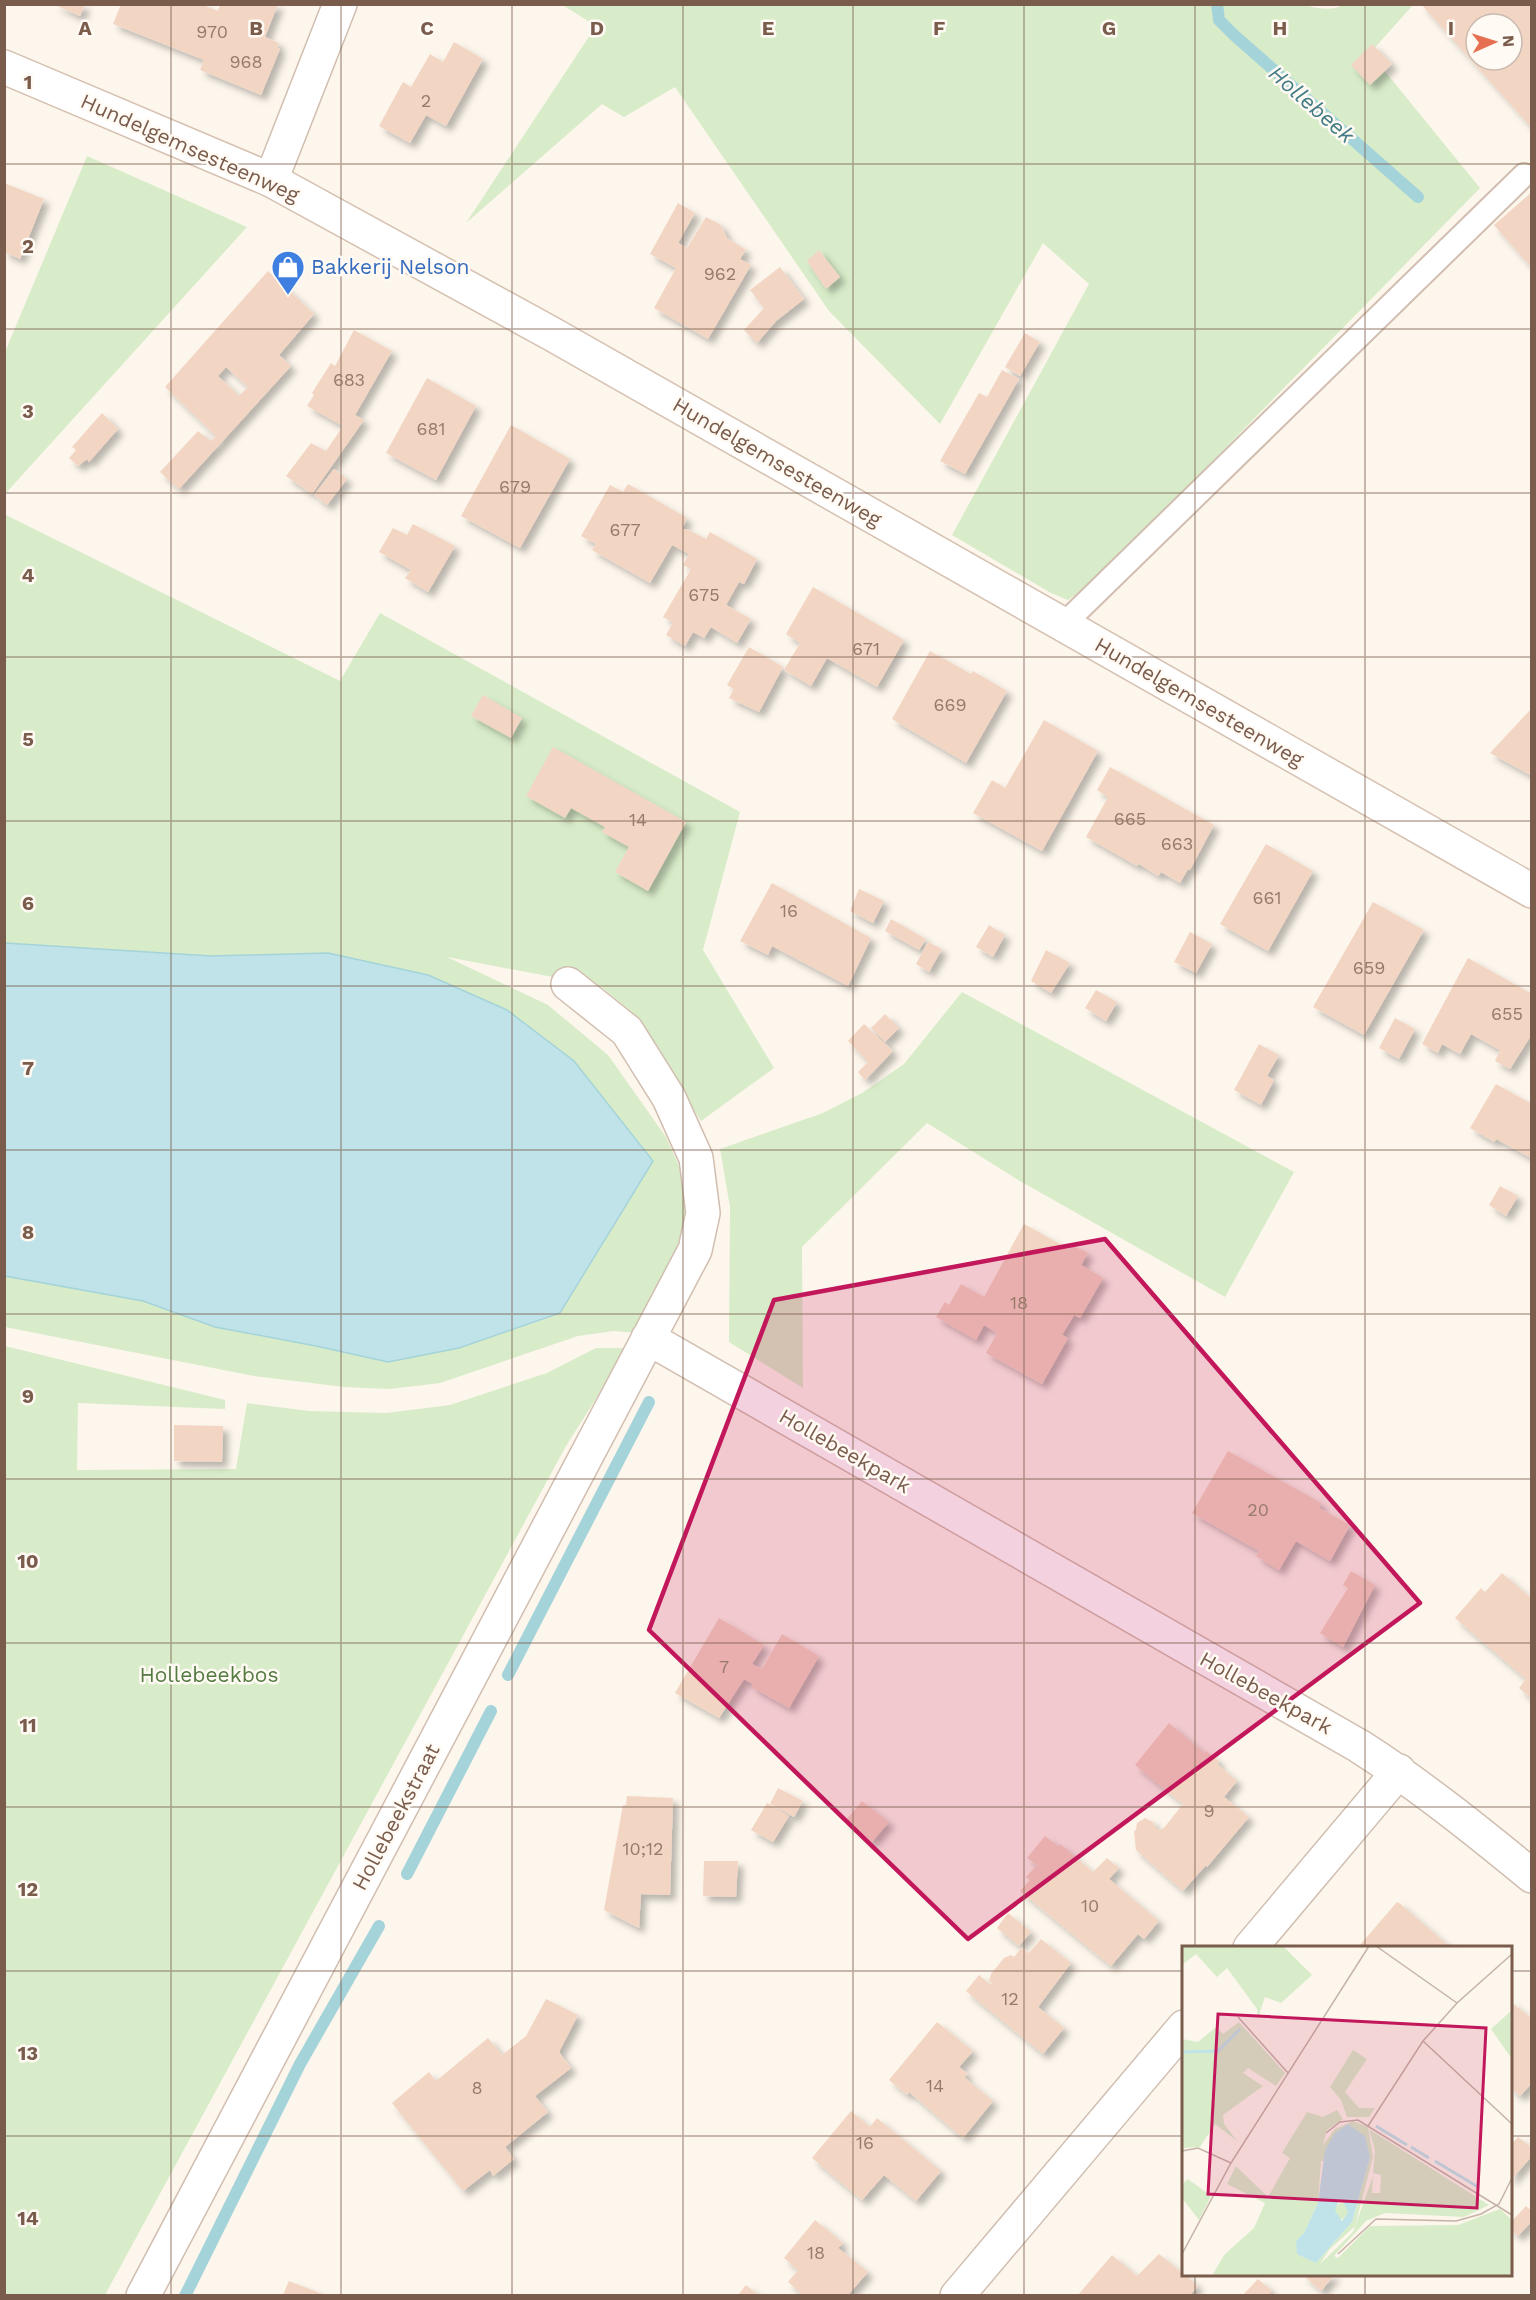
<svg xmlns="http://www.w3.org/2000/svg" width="1536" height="2300" font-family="'Work Sans',sans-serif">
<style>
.green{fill:#d8ecc9}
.water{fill:#bfe3e8;stroke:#a5d3da;stroke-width:1.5}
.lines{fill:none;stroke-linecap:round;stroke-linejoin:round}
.stream{stroke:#a5d3da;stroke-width:12}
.building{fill:#f3d5c3;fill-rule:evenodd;filter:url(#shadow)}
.service-casing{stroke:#d1beb0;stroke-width:26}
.minor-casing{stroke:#d1beb0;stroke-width:36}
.secondary-casing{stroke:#d6c0b0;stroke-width:36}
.service{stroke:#fff;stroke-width:22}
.minor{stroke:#fff;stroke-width:33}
.secondary{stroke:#fff;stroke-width:33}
.marked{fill:#c2185b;fill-opacity:0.2;stroke:#c2185b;stroke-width:4.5;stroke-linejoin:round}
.grid{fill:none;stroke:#7a5c4d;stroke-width:1.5;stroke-opacity:0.55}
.labels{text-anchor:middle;stroke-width:5;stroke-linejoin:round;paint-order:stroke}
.number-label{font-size:18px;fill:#987a6a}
.street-label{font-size:21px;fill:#7a5c4d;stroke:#fffaf3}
.shop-label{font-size:21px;fill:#366cbe;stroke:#fffaf3;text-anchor:start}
.park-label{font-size:21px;fill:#537a41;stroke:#fffaf3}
.water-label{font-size:22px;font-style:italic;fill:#437c86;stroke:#fffaf3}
.inset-river{fill:none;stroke:#bfe3e8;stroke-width:3}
.inset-road{fill:none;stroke:#c5b3a7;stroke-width:1.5}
.view{fill:#c2185b;fill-opacity:0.15;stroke:#c2185b;stroke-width:3}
.inset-edge{fill:none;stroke:#7a5c4d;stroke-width:3}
.grid-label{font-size:20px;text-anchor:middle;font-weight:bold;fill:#7a5c4d;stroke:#fffaf3;stroke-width:5;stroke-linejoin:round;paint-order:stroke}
</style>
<defs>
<filter id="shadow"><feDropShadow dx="5.5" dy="5.5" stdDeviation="3" flood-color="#0004"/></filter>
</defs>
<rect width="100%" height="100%" fill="#fdf6ec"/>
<path class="green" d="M561,4H1299C1313,7 1331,13 1345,4L1413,5L1370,53L1480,188L1095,581L1068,600L1051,593L952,535L1089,284L1043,243L940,424L829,311L675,87L624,117L602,104L466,223L596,26Z
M87,156L247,227L5,494V352Z
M4,514L340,681L380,613L740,812L703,950L774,1068L701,1121L627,1008L600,986L447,957L548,1005L608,1055L666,1137L679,1166L687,1203L688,1232L637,1333L614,1331L578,1336L440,1383L390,1389L344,1387L254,1376L5,1327V1276L143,1301L215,1327L316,1346L387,1362L328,953L211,956L5,943Z
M962,992L1294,1172L1225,1297L1020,1181L927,1123L802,1247L803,1388L729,1342L730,1207L720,1149L823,1113L862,1093L904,1064Z
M5,1346L225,1400V1409L78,1403L77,1470L236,1469L247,1403L309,1411L386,1413L450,1405L547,1373L596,1348H628L566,1446L105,2295L5,2296Z"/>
<path class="water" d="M5,943L211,956L328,953L428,975L507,1010L574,1061L653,1161L560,1313L459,1348L388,1362L316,1346L215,1327L143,1301L5,1276Z"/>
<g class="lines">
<path class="stream" d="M1217,4L1219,20L1234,35L1418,197
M508,1675L649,1402
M407,1874L491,1711
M185,2296L300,2064L379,1926"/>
</g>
<path class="building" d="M53,4H85L80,16Z
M121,4H201L218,11L220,4H278L265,37L279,43L277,48L280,49L261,95L200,70L204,60L113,24Z
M1421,4H1532V123L1529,125ZM1476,24H1512V60H1476Z
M454,42L483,59L446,126L426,115L410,143L379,126L403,82L411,87L430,54L443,62Z
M1372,44L1392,64L1370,85L1351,65Z
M4,183L44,199L20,259L4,252Z
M1532,192V268L1494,225Z
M678,203L695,213L678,243L687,248L706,217L721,225L727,238L746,250L740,259L751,265L708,339L654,308L676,268L650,254Z
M819,250L840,277L826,289L807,261Z
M780,267L804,299L776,321L757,343L744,330L764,308L750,290Z
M268,271L314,314L279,355L291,366L179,489L160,472L198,431L211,441L216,436L165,387ZM226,367L248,387L239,396L218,376Z
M354,330L392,351L355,415L364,420L312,494L286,476L311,443L326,451L343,426L307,406L314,395L312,393L331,363L335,366Z
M1025,333L1040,342L1020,376L1005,367Z
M1002,370L1019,379L965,474L940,461L979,393L987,397Z
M427,378L476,406L436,480L386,453Z
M102,413L118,429L89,462L87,459L78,466L69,458L76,450L72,447Z
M511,425L570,459L520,548L461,516Z
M334,469L347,479L327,505L314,495Z
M628,484L687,518L682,529H687L706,539L710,532L757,559L744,584L739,582L726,605L751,619L737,643L711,627L704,638L693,632L685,646L666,635L673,622L663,617L691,569L683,565L689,554L672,545L650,583L592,550L596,544L581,536L610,485L623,492Z
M413,524L455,546L428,592L405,578L411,570L379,552L393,528L407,535Z
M813,587L904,640L877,687L827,658L811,686L784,670L800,643L786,634Z
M749,647L783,667L759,712L729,698L734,689L727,685Z
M930,651L971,674L973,671L1007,691L966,763L892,719Z
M483,695L522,718L511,738L471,716Z
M1532,708V776L1490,753Z
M1044,720L1098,751L1042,851L973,813L992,780L1005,788Z
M553,747L686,822L648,891L615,872L629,847L602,832L605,827L571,808L565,818L526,796Z
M1110,767L1214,825L1190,870L1188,869L1180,883L1161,872L1158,876L1139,864L1137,866L1086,837L1108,797L1097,790Z
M1266,844L1313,871L1268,951L1220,924Z
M772,883L871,938L848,986L772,946L768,955L740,941Z
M859,889L884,901L873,923L850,911Z
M1373,902L1424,930L1364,1035L1313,1007Z
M891,919L926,939L919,950L885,931Z
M989,925L1005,935L993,957L976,947Z
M1190,932L1212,944L1196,973L1174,962Z
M928,942L942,949L929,972L916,964Z
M1046,950L1070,963L1051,993L1031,981Z
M1468,958L1532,994V1034L1510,1069L1495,1061L1500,1050L1471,1034L1460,1054L1442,1044L1438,1053L1422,1044Z
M1096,990L1117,1002L1106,1021L1085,1008Z
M885,1014L899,1028L885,1042L871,1028Z
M1395,1018L1415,1029L1399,1059L1379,1048Z
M864,1024L893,1051L865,1080L858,1072L868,1062L848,1041Z
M1259,1044L1279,1055L1267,1076L1274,1080L1261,1105L1234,1090Z
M1496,1084L1532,1104L1531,1158L1496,1139L1494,1142L1470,1128Z
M1500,1186L1518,1196L1506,1216L1489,1205Z
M1024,1224L1069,1249L1072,1245L1088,1253L1081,1265L1103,1278L1080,1318L1074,1315L1062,1335L1068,1338L1042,1384L986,1353L997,1333L984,1325L976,1340L936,1317L945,1302L949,1305L961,1284L984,1297Z
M174,1425L223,1426L222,1462L174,1461Z
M1228,1451L1321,1503L1319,1508L1350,1525L1330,1561L1296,1541L1279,1570L1256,1556L1259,1551L1192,1513Z
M1351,1571L1375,1585L1343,1647L1320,1633L1348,1588L1343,1585Z
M1502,1573L1532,1599V1699L1519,1688L1526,1679L1455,1618L1481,1588L1485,1592Z
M719,1618L764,1645L752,1664L762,1669L782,1634L819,1656L789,1708L752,1687L753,1684L744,1679L719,1718L675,1693Z
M1169,1723L1204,1753L1206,1751L1219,1761L1217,1764L1237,1781L1224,1797L1249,1817L1207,1867L1206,1865L1183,1891L1136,1850L1134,1831L1136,1830L1137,1823L1145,1818L1153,1822L1157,1830L1163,1829L1183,1804L1135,1765Z
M778,1788L803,1801L794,1817L770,1804Z
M627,1796L673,1798L670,1895L641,1894L639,1928L604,1910L623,1805H626Z
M862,1801L889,1822L872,1842L846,1820Z
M767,1803L789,1816L773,1842L751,1830Z
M1045,1836L1058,1846L1060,1844L1093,1872L1107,1858L1119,1868L1109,1879L1159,1921L1144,1939L1138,1934L1111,1966L1020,1891L1030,1880L1026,1877L1037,1865L1027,1858Z
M704,1861H738L736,1897L703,1896Z
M1397,1902L1399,1903L1450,1947H1362L1360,1945Z
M1008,1913L1031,1932L1019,1946L997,1928Z
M1041,1939L1071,1963L1038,2007L1064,2028L1043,2054L966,1991L979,1975L991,1985L992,1983L989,1981L991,1974L1004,1958L1011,1955L1014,1957L1021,1948L1029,1953Z
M546,1999L578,2015L559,2052L571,2068L535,2096L548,2112L505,2147L514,2159L493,2176L490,2170L463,2191L392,2103L429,2072L436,2081L488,2038L502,2055L526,2036Z
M1510,2001L1532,2019V2083L1520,2096L1510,2088Z
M937,2022L973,2051L959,2067L968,2074L964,2077L993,2101L963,2138L909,2092L907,2095L889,2080Z
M851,2111L870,2127L877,2118L941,2171L916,2201L884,2175L862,2200L812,2158Z
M1518,2137L1532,2148V2156L1510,2181V2146Z
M1526,2206L1532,2211V2221L1518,2236L1510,2229V2223Z
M815,2220L843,2243L838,2248L868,2272L848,2295H803L788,2282L798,2270L784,2258Z
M1159,2254L1198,2286L1190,2295H1078L1112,2255L1137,2276Z
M1302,2274H1335L1321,2291Z
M1258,2279L1272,2291L1268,2295H1243Z
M289,2281L325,2295H283Z
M746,2285L758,2295H738Z"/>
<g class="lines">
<g class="service-casing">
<path id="service" d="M1063,625L1524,175"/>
</g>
<g class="minor-casing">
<path id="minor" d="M271,180L340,4
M648,1338L1359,1746C1420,1785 1476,1830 1532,1876
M1250,1948L1399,1771
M143,2296L695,1250L703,1213L696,1158L669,1098L627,1031L568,984
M957,2296L1184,2027"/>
</g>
<g class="secondary-casing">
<path id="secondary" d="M4,67L271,180L552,334L1532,891"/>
</g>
<use href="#service" class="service"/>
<use href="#minor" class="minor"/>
<use href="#secondary" class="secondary"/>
</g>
<path class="marked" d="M1105,1239L1420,1603L968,1939L649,1630L774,1300Z"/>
<path class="grid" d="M171,4V2296M341,4V2296M512,4V2296M683,4V2296M853,4V2296M1024,4V2296M1195,4V1948M1365,4V1948M4,164H1532M4,329H1532M4,493H1532M4,657H1532M4,821H1532M4,986H1532M4,1150H1532M4,1314H1532M4,1479H1532M4,1643H1532M4,1807H1532M4,1971H1184M1510,1971H1532M4,2136H1184M1510,2136H1532M1195,2274V2296M1365,2274V2296"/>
<defs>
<g id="shop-pin" transform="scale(1.725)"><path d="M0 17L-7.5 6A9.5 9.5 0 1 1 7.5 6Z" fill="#3f7fe0" stroke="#fffaf3"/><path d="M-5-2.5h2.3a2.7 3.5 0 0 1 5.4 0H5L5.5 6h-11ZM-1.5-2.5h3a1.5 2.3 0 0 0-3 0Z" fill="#fff"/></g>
</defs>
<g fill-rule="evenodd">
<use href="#shop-pin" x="288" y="267"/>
</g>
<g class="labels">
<g class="number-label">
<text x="212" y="38">970</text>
<text x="246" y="68">968</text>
<text x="426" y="107">2</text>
<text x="720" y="280">962</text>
<text x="349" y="386">683</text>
<text x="431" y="435">681</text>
<text x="515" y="493">679</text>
<text x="625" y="536">677</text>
<text x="704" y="601">675</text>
<text x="866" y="655">671</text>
<text x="950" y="711">669</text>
<text x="1130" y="825">665</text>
<text x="638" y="826">14</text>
<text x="1177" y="850">663</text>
<text x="1267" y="904">661</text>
<text x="789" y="917">16</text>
<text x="1369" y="974">659</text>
<text x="1507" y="1020">655</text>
<text x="1019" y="1309">18</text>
<text x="1258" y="1516">20</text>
<text x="724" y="1673">7</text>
<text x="1209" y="1817">9</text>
<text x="643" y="1855">10;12</text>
<text x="1090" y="1912">10</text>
<text x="1010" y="2005">12</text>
<text x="935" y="2092">14</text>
<text x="477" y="2094">8</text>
<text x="865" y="2149">16</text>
<text x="816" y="2259">18</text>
</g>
<g class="street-label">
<text transform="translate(190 148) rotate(24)" y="7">Hundelgemsesteenweg</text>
<text transform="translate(777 462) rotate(30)" y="7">Hundelgemsesteenweg</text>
<text transform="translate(1199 702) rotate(30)" y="7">Hundelgemsesteenweg</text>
<text transform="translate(845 1451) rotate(30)" y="7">Hollebeekpark</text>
<text transform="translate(1266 1693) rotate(29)" y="7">Hollebeekpark</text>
<text transform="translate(396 1817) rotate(-62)" y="7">Hollebeekstraat</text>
</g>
<g class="shop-label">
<text x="311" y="274">Bakkerij Nelson</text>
</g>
<g class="park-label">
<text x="209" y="1682">Hollebeekbos</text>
</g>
<g class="water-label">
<text transform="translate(1312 104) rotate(41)" y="8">Hollebeek</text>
</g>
</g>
<g transform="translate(1182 1946)">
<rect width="330" height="330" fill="#fdf6ec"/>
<path d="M0,0H101L130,29L99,57L83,51L76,72L75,63L45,22L35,31L14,8L0,19ZM330,64V113L309,83ZM57,76L103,127L94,140L66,122L61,127L81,140L41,169L42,178L55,195L33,178L18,201L0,202V93L16,96L34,81L41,88ZM171,104L185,113L163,146L177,162H193L187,171H165L159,154L148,141ZM155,164L161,173L145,184L141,199L153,183L171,175L186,181L191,211L173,280L147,304L138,318L171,286L191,230L190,247H198L199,229L191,227L193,204L187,183L307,259L282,271L203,267L184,275L152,310L156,312L188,280L276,279L318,263L330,274V330H30L42,309L72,282L83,257L45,238L54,220L86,251L108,212L100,207L125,166L141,171ZM188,211L170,276L134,317L114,295L122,287L136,257L139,215ZM6,233L29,250L17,274L0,252V238ZM152 265a8 8 0 1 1 16 0a8 8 0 1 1-16 0Z" fill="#d8ecc9" fill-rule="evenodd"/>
<path d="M166,178L183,190L188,211L170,276L134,317L115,308L114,295L122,287L136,257L143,204L153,187ZM161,255L166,267L160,275L153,265L156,256Z" fill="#bfe3e8" fill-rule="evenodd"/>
<path class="inset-river" d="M0,106L36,105L58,83M194,180L225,199M229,201L247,212M253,215L296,241"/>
<path class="inset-road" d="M194,0L275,57M56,71L106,127M241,95L330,178M186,180L241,95L275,57L330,8M144,187L158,176L176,174L330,269M0,205L16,202L49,217M0,308L49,217L187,0M156,308L194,273L274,275L299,268L317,258L330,232"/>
<path class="view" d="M36,68L304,82L295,262L26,248Z"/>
<rect width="330" height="330" class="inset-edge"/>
</g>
<g class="grid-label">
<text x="85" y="35">A</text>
<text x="256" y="35">B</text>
<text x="427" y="35">C</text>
<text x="597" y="35">D</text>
<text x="768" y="35">E</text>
<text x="939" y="35">F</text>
<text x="1109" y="35">G</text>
<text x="1280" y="35">H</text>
<text x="1451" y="35">I</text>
<text x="28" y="89">1</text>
<text x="28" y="253">2</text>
<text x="28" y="418">3</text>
<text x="28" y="582">4</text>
<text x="28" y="746">5</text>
<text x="28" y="910">6</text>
<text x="28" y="1075">7</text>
<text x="28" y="1239">8</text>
<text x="28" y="1403">9</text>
<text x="28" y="1568">10</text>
<text x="28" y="1732">11</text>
<text x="28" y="1896">12</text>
<text x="28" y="2060">13</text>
<text x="28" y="2225">14</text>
</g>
<rect width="1536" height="2300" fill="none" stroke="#7a5c4d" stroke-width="12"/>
<g transform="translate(1494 42) rotate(87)"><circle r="28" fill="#fffaf3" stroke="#cabbb1" stroke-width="1.5"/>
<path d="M0-4.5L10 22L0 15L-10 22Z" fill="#e76f51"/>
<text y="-9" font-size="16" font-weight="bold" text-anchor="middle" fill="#7a5c4d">N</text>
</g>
</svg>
